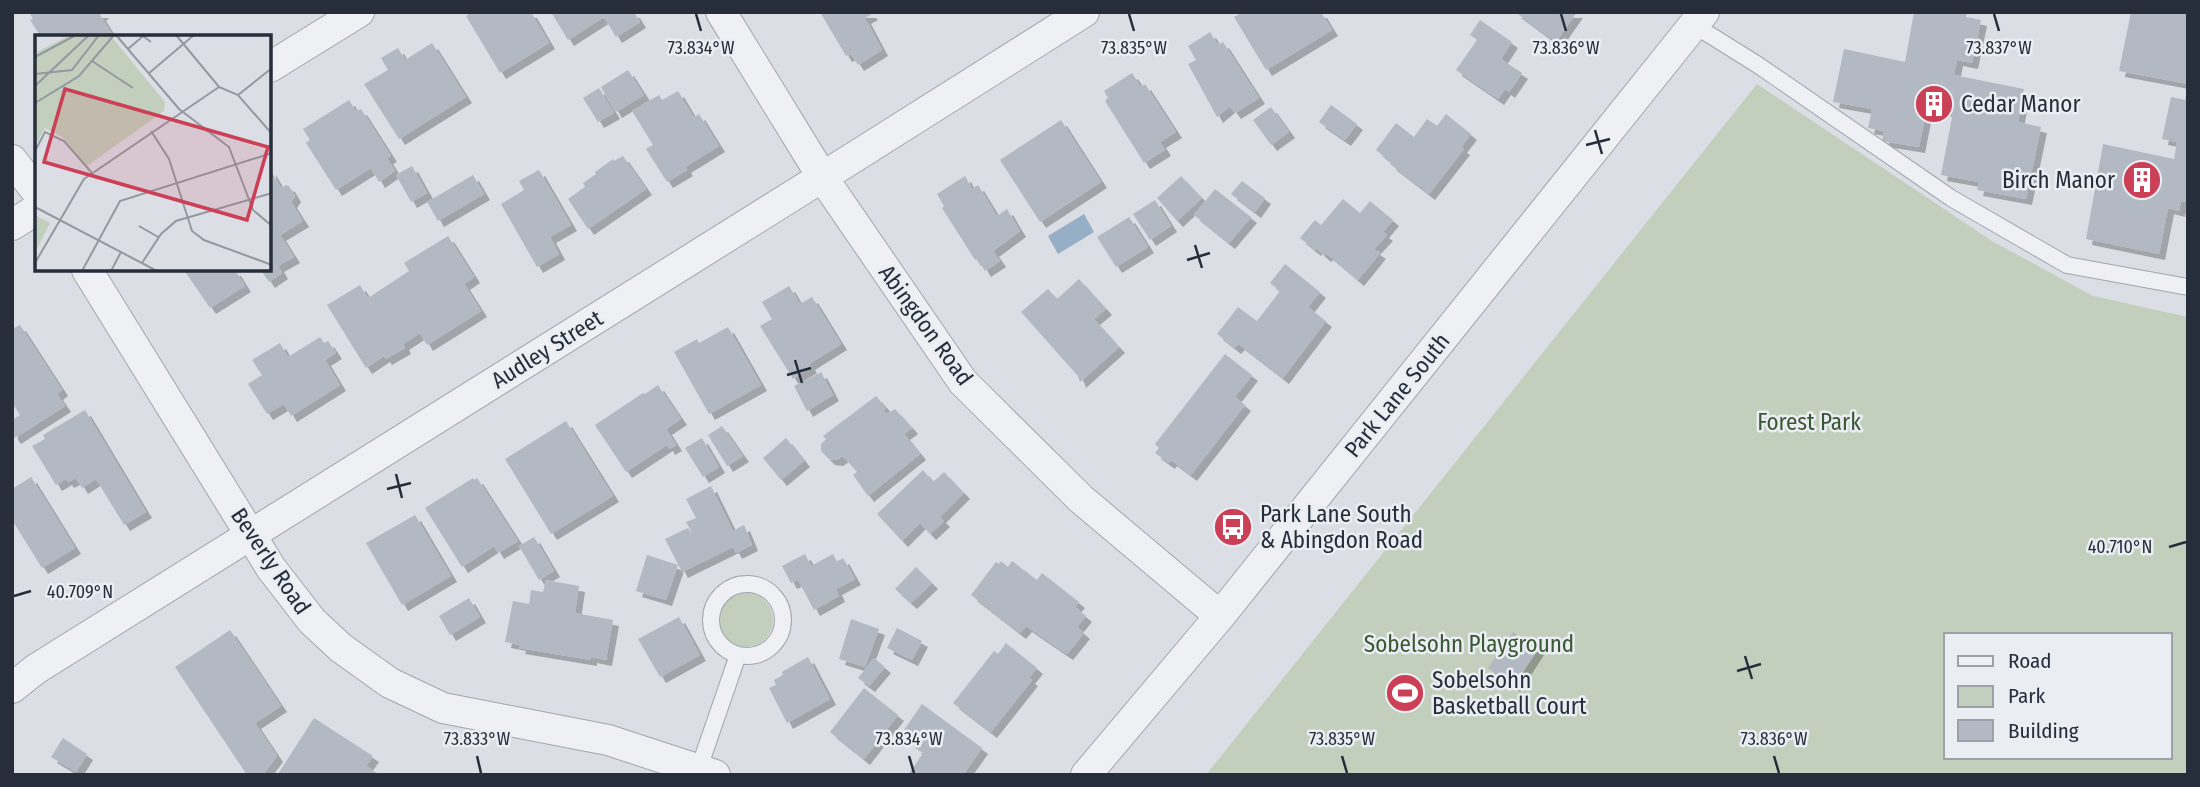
<svg xmlns="http://www.w3.org/2000/svg" width="2200" height="787" font-family="'Fira Sans Condensed',sans-serif">
<style>
.green{fill:#c1cfbc;fill-rule:evenodd}
.water{fill:#96aec6}
.building{fill:#b3b9c2;filter:url(#shadow)}
.lines{fill:none;stroke-linecap:round;stroke-linejoin:round}
.lane-casing{stroke:#a1a6af;stroke-width:18}
.street-casing{stroke:#a1a6af;stroke-width:32}
.lane{stroke:#eef0f4;stroke-width:16}
.street{stroke:#eef0f4;stroke-width:30}
.ticks{fill:none;stroke:#262e3b;stroke-width:2.5}
.labels{text-anchor:middle;stroke-width:5;stroke-linejoin:round;paint-order:stroke}
.poi-label{font-size:23px;fill:#262e3b;stroke:#eaeef3;text-anchor:start}
.street-label{font-size:23px;fill:#262e3b;stroke:#eaeef3}
.park-label{font-size:23px;fill:#3a5733;stroke:#eaeef3}
.inset-road{fill:none;stroke:#9398a1;stroke-width:2}
.view{fill:#cb4056;fill-opacity:0.15;stroke:#cb4056;stroke-width:3.5}
.inset-edge{fill:none;stroke:#262e3b;stroke-width:3.5}
.ticks-label{font-size:18px;text-anchor:middle;fill:#262e3b;stroke:#eaeef3;stroke-width:5;stroke-linejoin:round;paint-order:stroke}
</style>
<defs>
<filter id="shadow"><feDropShadow dx="6" dy="6" stdDeviation="0" flood-color="#0004"/></filter>
</defs>
<rect width="100%" height="100%" fill="#dbdfe5"/>
<path class="green" d="M1757,84L1992,241L2093,296L2188,317V775H1206ZM1946,635H2170V757H1946Z
M719 620a27 27 0 1 1 54 0a27 27 0 1 1-54 0Z"/>
<path class="water" d="M1084,214L1094,232L1058,254L1048,236Z"/>
<path class="building" d="M29,12H103L100,15L114,37H41L30,20L33,19Z
M472,12H531L549,43L500,73L466,16Z
M551,12H634L640,22L616,37L604,17L568,40Z
M820,12H870L872,14L865,18L882,50L858,65L851,54L846,56Z
M1243,12H1321L1332,30L1266,70L1234,17Z
M1515,12H1577L1556,42Z
M1914,12H1967L1966,17L1981,20L1972,63L1957,60L1954,75L2024,89L2018,122L2041,127L2026,199L1977,190L1979,182L1941,175L1953,112L1927,107L1919,147L1882,141L1884,131L1868,128L1872,109L1833,102L1844,49L1905,62Z
M2131,12H2188V84L2119,71Z
M1480,20L1512,42L1501,59L1522,73L1509,92L1505,89L1498,99L1456,70L1477,40L1470,35Z
M1210,32L1218,45L1223,42L1259,98L1235,113L1230,106L1217,117L1188,64L1196,60L1188,46Z
M432,43L466,97L399,139L364,84L388,70L381,58L398,48L405,60Z
M628,70L644,95L616,112L601,87Z
M1132,73L1141,87L1145,84L1176,132L1160,142L1165,150L1144,163L1105,101L1108,98L1104,91Z
M599,88L614,113L598,122L583,98Z
M678,91L694,118L699,114L719,146L685,167L687,170L667,182L646,149L653,145L632,111L659,95L662,100Z
M2187,91L2188,202L2181,201L2179,211L2168,208L2159,254L2086,239L2103,144L2174,159L2177,142L2162,139L2171,97L2185,100Z
M349,100L356,111L361,109L391,156L387,158L395,171L379,182L371,168L336,190L306,143L310,140L303,129Z
M1331,105L1357,124L1345,140L1319,122Z
M1271,107L1289,132L1271,145L1253,120Z
M1446,114L1471,134L1461,147L1464,149L1429,194L1390,164L1391,162L1376,150L1396,123L1414,137L1427,119L1437,126Z
M1061,120L1101,182L1040,222L1000,160Z
M623,156L646,189L588,229L568,199L585,187L583,183L596,174L595,172L613,159L614,161Z
M412,166L427,193L411,202L396,175Z
M270,169L281,188L286,185L289,186L295,196L291,202L303,221L280,235L294,257L278,266L282,273L269,282L261,270H270Z
M539,170L571,225L550,237L559,254L537,267L501,204L524,190L519,181Z
M473,175L484,194L438,221L427,202Z
M965,176L972,189L978,185L997,216L1007,209L1020,231L993,251L1000,261L985,271L978,259L975,260L942,208L944,206L937,194Z
M1181,176L1202,198L1177,221L1157,198Z
M1242,181L1265,198L1255,212L1231,194Z
M1215,189L1251,217L1229,243L1194,215Z
M1343,199L1360,213L1370,201L1393,220L1383,232L1387,235L1374,249L1380,253L1358,280L1327,254L1325,256L1316,248L1315,250L1300,238L1315,220L1321,225Z
M1155,200L1171,226L1150,240L1133,214Z
M1129,217L1148,247L1116,267L1097,237Z
M448,236L474,277L464,284L481,311L427,345L420,333L403,344L405,348L386,359L384,356L366,368L327,305L360,285L368,298L409,271L404,263Z
M1285,264L1320,292L1308,307L1326,321L1283,378L1239,344L1235,348L1217,334L1238,307L1257,321L1280,291L1270,283Z
M184,270H235L245,286L210,308Z
M1079,279L1106,309L1094,319L1119,347L1080,382L1078,376L1021,312L1048,289L1057,299Z
M789,286L800,304L812,297L841,344L809,364L811,367L793,379L760,326L772,319L762,302Z
M12,325L14,328L20,325L62,390L57,394L65,406L15,438L12,434V420L20,415L12,403Z
M728,327L761,385L709,414L674,352L697,339L699,343Z
M320,337L324,343L328,341L336,353L325,360L340,385L291,416L284,404L267,414L248,384L262,375L252,360L280,343L288,357Z
M1225,354L1252,375L1235,397L1245,405L1191,475L1171,460L1169,463L1155,453L1159,448L1155,444Z
M821,372L833,395L807,411L794,386Z
M658,385L681,419L666,429L676,445L669,449L667,445L626,472L595,425L643,393L645,394Z
M876,396L886,408L883,411L887,414L895,409L912,428L904,434L920,454L868,496L853,475L857,472L843,456L837,460L829,459L821,451V444L826,439L823,436Z
M85,410L146,512L124,525L96,479L82,488L76,478L68,482L66,479L56,485L32,446L45,439L43,435Z
M566,421L613,496L551,534L505,459Z
M722,426L743,456L727,466L708,435Z
M702,438L719,467L703,477L685,448Z
M786,438L804,461L781,480L763,458Z
M923,470L933,482L944,472L964,493L940,517L944,521L930,534L920,523L902,541L877,514Z
M31,477L75,548L42,568L12,520V489Z
M473,478L474,480L477,478L518,541L498,553L494,546L462,567L425,508Z
M711,486L733,531L744,525L752,545L736,553L733,547L682,572L665,539L688,528L693,535L686,522L696,518L686,499Z
M415,515L451,576L402,605L366,543Z
M534,537L554,571L539,580L519,546Z
M805,554L811,566L833,554L837,562L843,558L855,579L836,589L839,596L814,610L798,580L791,583L782,566Z
M647,555L678,565L666,600L636,591Z
M1001,561L1008,567L1012,561L1037,580L1042,573L1079,602L1075,607L1086,616L1077,627L1084,633L1067,654L1026,626L1020,633L971,595L996,562L999,564Z
M916,567L932,583L911,603L895,589Z
M546,580L579,586L575,613L613,620L606,660L591,657V660L519,648L520,645L505,642L513,601L529,604L531,590L543,592Z
M469,598L480,617L450,635L439,616Z
M679,617L700,655L660,677L638,639Z
M851,619L879,629L865,667L839,659Z
M897,628L922,641L912,660L887,648Z
M230,630L281,706L255,723L277,756L263,775H247L175,667Z
M1513,632L1538,649L1514,686L1488,668Z
M1006,643L1037,668L1029,678L1032,680L991,732L953,703L994,651L998,654Z
M808,657L830,699L787,723L769,688L776,685L774,680L783,675L782,672Z
M874,658L885,667L869,686L858,678Z
M864,688L898,715L864,759L830,732Z
M922,704L982,748L963,775H908L923,753L915,748L920,742L904,730Z
M314,718L373,756L366,766L380,775L278,774Z
M63,738L87,754L76,772L51,757Z"/>
<g class="lines">
<g class="lane-casing">
<path id="lane" d="M1694,25L1758,65L1951,198L2067,265L2188,287
M711 620a36 36 0 1 1 72 0a36 36 0 1 1-72 0Z
M699,768L738,655"/>
</g>
<g class="street-casing">
<path id="street" d="M721,12L823,178L963,382L1081,499L1220,616
M270,67L359,12
M12,160L37,192
M12,225L37,209
M87,270L271,568L312,621L341,648L390,683L443,708L608,740L715,775
M12,688L36,669C385,449 736,233 1084,12
M1086,775L1220,616L1704,12"/>
</g>
<use href="#lane" class="lane"/>
<use href="#street" class="street"/>
</g>
<path class="ticks" d="M696,14L701,31M1129,14L1134,31M1561,14L1566,31M1994,14L1999,31M1595,130L1602,154M1586,145L1610,139M1195,245L1202,268M1187,260L1210,253M795,360L802,383M787,375L811,368M396,474L402,498M387,489L411,483M2169,547L2186,542M14,596L31,591M1745,656L1752,679M1737,671L1761,664M477,756L481,773M909,756L914,773M1342,756L1347,773M1774,756L1779,773"/>
<defs>
<g id="building-disc" transform="scale(2.0125)"><circle r="9.5" fill="#cb4056" stroke="#eaeef3"/><path d="M-4-6H4V6H1V3H-1V6H-4ZM-2.5-4.3h1.7v1.8h-1.7ZM.8-4.3h1.7v1.8H.8ZM-2.5-1h1.7V.8h-1.7ZM.8-1h1.7V.8H.8Z" fill="#fff"/></g>
<g id="bus-disc" transform="scale(2.0125)"><circle r="9.5" fill="#cb4056" stroke="#eaeef3"/><path d="M-5-6H5V4H4V6H2V4H-2V6H-4V4H-5ZM-3.5-4V0h7V-4ZM-3.5 1.2v1.5H-2V1.2ZM2 1.2v1.5H3.5V1.2Z" fill="#fff"/></g>
<g id="stadium-disc" transform="scale(2.0125)"><circle r="9.5" fill="#cb4056" stroke="#eaeef3"/><path d="M0-5a6.5 5 0 1 0 0 10a6.5 5 0 1 0 0-10ZM-3.5-1.8h7v3.6h-7Z" fill="#fff"/></g>
</defs>
<g fill-rule="evenodd">
<use href="#building-disc" x="1934" y="104"/>
<use href="#building-disc" x="2142" y="180"/>
<use href="#bus-disc" x="1233" y="527"/>
<use href="#stadium-disc" x="1405" y="693"/>
</g>
<g class="labels">
<g class="poi-label">
<text x="1961" y="112">Cedar Manor</text>
<text x="2115" y="188" text-anchor="end">Birch Manor</text>
<text x="1260" y="522">Park Lane South<tspan x="1260" dy="26">&amp; Abingdon Road</tspan></text>
<text x="1432" y="688">Sobelsohn<tspan x="1432" dy="26">Basketball Court</tspan></text>
</g>
<g class="street-label">
<text transform="translate(926 325) rotate(54)" y="8">Abingdon Road</text>
<text transform="translate(547 349) rotate(-32)" y="8">Audley Street</text>
<text transform="translate(1397 395) rotate(-51)" y="8">Park Lane South</text>
<text transform="translate(271 561) rotate(56)" y="8">Beverly Road</text>
</g>
<g class="park-label">
<text x="1809" y="430">Forest Park</text>
<text x="1469" y="652">Sobelsohn Playground</text>
</g>
</g>
<g transform="translate(35 35)">
<rect width="236" height="236" fill="#dbdfe5"/>
<path d="M35,0H75L130,67L129,76L52,131L27,102L10,93L0,111V18ZM0,180L15,188L0,218Z" fill="#c1cfbc"/>
<path class="inset-road" d="M81,0L144,74L194,112L218,175L237,191M141,0L184,52L203,60L237,99M93,14L108,1L116,7M0,22L41,0M57,26L98,53M0,39L37,35L64,0M113,39L159,0M0,51L54,0M203,60L237,33M0,68L44,41L79,0M116,96L134,124L157,196L169,205L237,230M0,116L10,97L29,106L57,138M0,172L122,236M104,191L123,202M0,228L49,144L184,52M107,228L126,199L141,186L237,158M47,236L85,166L237,118M76,236L86,217"/>
<path class="view" d="M30,54L233,112L212,185L9,127Z"/>
<rect width="236" height="236" class="inset-edge"/>
</g>
<g class="ticks-label">
<text x="701" y="54">73.834°W</text>
<text x="1134" y="54">73.835°W</text>
<text x="1566" y="54">73.836°W</text>
<text x="1999" y="54">73.837°W</text>
<text x="2120" y="553">40.710°N</text>
<text x="80" y="598">40.709°N</text>
<text x="477" y="745">73.833°W</text>
<text x="909" y="745">73.834°W</text>
<text x="1342" y="745">73.835°W</text>
<text x="1774" y="745">73.836°W</text>
</g>
<rect width="2200" height="787" fill="none" stroke="#262e3b" stroke-width="28"/>
<rect x="1944" y="633" width="228" height="126" fill="#eaeef3" stroke="#9ca1a9" stroke-width="2"/>
<rect x="1958" y="656" width="35" height="10" fill="#eef0f4" stroke="#9ca1a9" stroke-width="2"/>
<text x="2008" y="668" font-size="21" fill="#262e3b">Road</text>
<rect x="1958" y="686" width="35" height="21" fill="#c1cfbc" stroke="#9ca1a9" stroke-width="2"/>
<text x="2008" y="703" font-size="21" fill="#262e3b">Park</text>
<rect x="1958" y="720" width="35" height="21" fill="#b3b9c2" stroke="#9ca1a9" stroke-width="2"/>
<text x="2008" y="738" font-size="21" fill="#262e3b">Building</text>
</svg>
